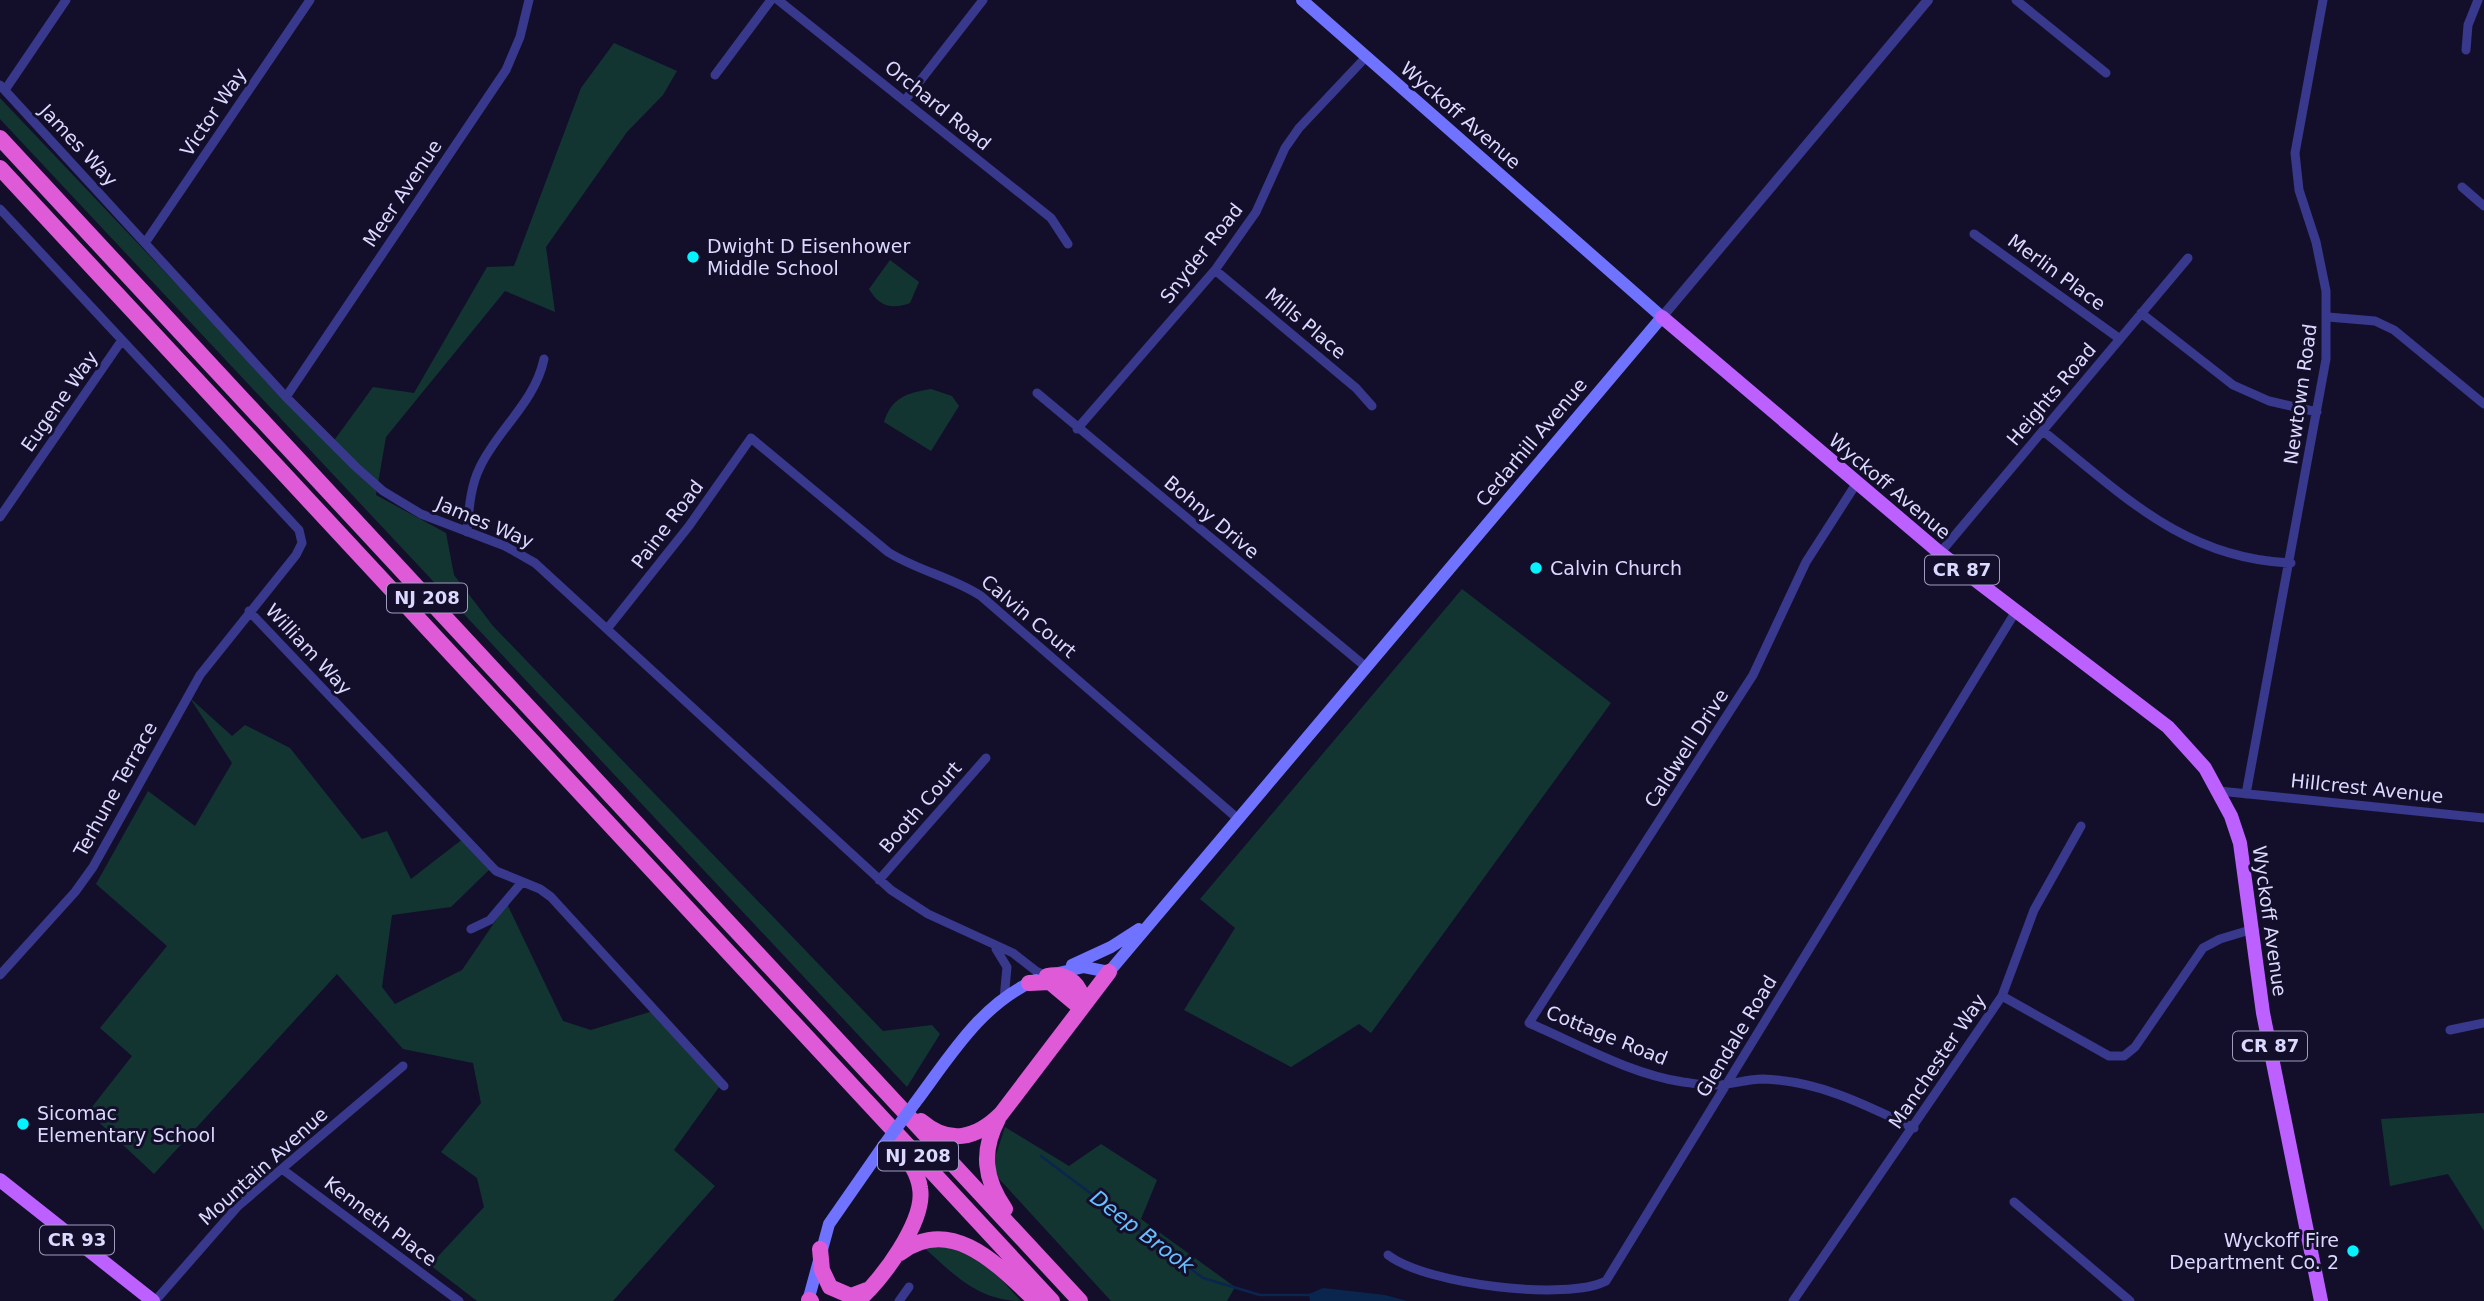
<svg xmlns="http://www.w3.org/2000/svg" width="2484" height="1301" font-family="'DejaVu Sans',sans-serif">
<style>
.green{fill:#123532}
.water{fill:#0a264f}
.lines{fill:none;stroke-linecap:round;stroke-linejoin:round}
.stream{stroke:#0a264f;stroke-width:2.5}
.minor{stroke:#38388c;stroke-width:9}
.tertiary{stroke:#38388c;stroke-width:10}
.secondary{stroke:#7073ff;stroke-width:12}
.primary{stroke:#bc60ff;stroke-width:14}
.trunk{stroke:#de5ad6;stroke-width:16}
.secondary-bridge{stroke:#7073ff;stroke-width:12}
.poi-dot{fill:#05f2ff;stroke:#130f2b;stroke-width:2.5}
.labels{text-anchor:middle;stroke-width:6;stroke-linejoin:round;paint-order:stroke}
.shield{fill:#130f2b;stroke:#a09cbf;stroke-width:2}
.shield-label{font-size:18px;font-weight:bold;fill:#dcd9ff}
.street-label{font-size:19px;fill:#dcd9ff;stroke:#130f2b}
.poi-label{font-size:19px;fill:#dcd9ff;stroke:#130f2b;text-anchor:start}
.water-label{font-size:21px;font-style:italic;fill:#67c0ff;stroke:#130f2b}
</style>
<rect width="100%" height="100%" fill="#130f2b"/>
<path class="green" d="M614,43L677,71L663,95L627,132L546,247L555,312L505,291L386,437L376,495L446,533L454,575L493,626L883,1031L932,1025L940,1034L907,1087L0,119V98L330,446L373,387L414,393L487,267L514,266L581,88Z
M890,260L919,282L910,303C891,310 879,306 869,289Z
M931,389L952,396L959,406L931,451L884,422C892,397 907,393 931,389Z
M1462,589L1611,703L1371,1033L1359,1024L1291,1067L1184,1010L1235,928L1200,899Z
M190,698L232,736L245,725L290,748L362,839L387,831L411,879L464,838L491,868L451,907L392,915L382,987L395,1004L462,970L507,904L563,1021L591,1030L653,1011L722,1083L674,1150L715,1186L613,1301H477L430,1265L484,1207L477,1178L441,1152L481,1103L473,1063L403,1049L337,974L154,1174L88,1112L132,1056L100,1028L167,946L96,884L148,791L195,826L232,763Z
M2484,1113V1231L2448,1174L2390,1186L2381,1119Z
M1005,1127L1069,1166L1101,1144L1157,1180L1141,1219L1235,1287L1227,1301H1111L991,1170Z
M966,1241L1021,1301C976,1301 949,1270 918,1242Z"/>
<path class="water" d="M1323,1288L1385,1295L1407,1301H1310L1309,1294Z"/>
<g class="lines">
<path class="stream" d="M1041,1156L1203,1278L1260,1295H1313"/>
<path class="minor" d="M778,0L1051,218L1068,244
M2016,0L2106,73
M2466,50L2468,25L2478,0
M715,75L771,0
M0,85L286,397L356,467L383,491L421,514L505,546L535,563L891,890L928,914L1013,953L1036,971L1047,976
M5,90L66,0
M906,99L983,0
M2462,187L2484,206
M0,209L299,530L302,543L296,555L200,675L93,867L75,892L0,975
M1974,234L2120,339
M145,243L310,0
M1215,270L1356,388L1372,406
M2141,313L2233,385L2269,401L2317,412
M2328,317L2375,321L2394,330L2484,404
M1037,393L1366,667
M286,397L506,70L520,37L529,0
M1077,429L1215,270L1256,212L1285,148L1299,128L1366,57
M2043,431C2122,494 2184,559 2291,563
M1856,484L1806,562L1753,675L1529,1023C1578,1044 1630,1074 1683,1082C1693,1083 1705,1086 1715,1085C1731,1085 1746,1079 1763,1079C1819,1081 1864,1104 1914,1128
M0,517L122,340
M467,532C469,510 470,487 480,467C498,429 535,402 544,359
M1940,553L2188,258
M249,611L496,871L540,889L551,897L724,1086
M607,629L689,526L751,438L888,552C918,571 952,577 981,596L1237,818
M2219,791L2484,818
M2246,794L2326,359V291L2316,242L2299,190L2295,153L2323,0
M879,880L986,758
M471,929L490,920L522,882
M996,949L1007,967L1004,999
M2002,996L2109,1056H2124L2135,1047L2203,948L2220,939L2250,930
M2450,1030L2484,1023
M282,1169L459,1301
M2014,1202L2130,1301
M1388,1255C1427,1285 1568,1301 1606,1281L2016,611
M155,1301L238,1206L403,1066
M899,1301L909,1287
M1793,1301L2002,996L2034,910L2081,826"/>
<path class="tertiary" d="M1662,317L1928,0"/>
<path class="secondary" d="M1072,965L1111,947L1139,929
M1054,974L1084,967L1109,972L1662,317L1302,0
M915,1103C949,1058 981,1003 1036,980
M808,1301L829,1224L884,1145"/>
<path class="primary" d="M1662,317L1940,553L2168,727L2205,768L2231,816L2240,843L2263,1013L2321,1301
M0,1180L153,1301"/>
<path class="trunk" d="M0,138L1080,1301
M0,168L1052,1301
M1047,976C1068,972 1085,986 1081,1008
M1029,983L1050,982L1081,1008
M998,1119C981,1151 984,1179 1005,1209
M921,1121C949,1145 976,1139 1001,1114L1109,972
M820,1249L822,1270L830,1287L851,1296L867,1290
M900,1253C952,1214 999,1266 1036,1301
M809,1300L811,1301
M857,1301C881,1282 926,1220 920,1188C918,1173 909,1161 900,1149"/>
<path class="secondary-bridge" d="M884,1145L915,1103"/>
</g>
<g class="poi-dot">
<circle cx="693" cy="257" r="7"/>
<circle cx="1536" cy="568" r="7"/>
<circle cx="23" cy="1124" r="7"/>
<circle cx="2353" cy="1251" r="7"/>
</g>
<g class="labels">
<g class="shield">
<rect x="1925" y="555.5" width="74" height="29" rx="5"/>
<rect x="387" y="583.5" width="80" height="29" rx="5"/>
<rect x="2233" y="1031.5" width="74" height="29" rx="5"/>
<rect x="878" y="1141.5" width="80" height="29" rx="5"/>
<rect x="40" y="1225.5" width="74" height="29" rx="5"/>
</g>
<g class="shield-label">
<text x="1962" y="576">CR 87</text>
<text x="427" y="604">NJ 208</text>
<text x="2270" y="1052">CR 87</text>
<text x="918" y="1162">NJ 208</text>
<text x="77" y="1246">CR 93</text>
</g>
<g class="street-label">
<text transform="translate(938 105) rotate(39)" y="7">Orchard Road</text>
<text transform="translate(213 112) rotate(-56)" y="7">Victor Way</text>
<text transform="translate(1461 115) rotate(41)" y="7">Wyckoff Avenue</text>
<text transform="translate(79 145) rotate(47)" y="7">James Way</text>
<text transform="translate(402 193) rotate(-56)" y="7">Meer Avenue</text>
<text transform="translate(1201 253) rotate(-52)" y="7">Snyder Road</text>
<text transform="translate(2057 272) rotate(36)" y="7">Merlin Place</text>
<text transform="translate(1306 323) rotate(40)" y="7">Mills Place</text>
<text transform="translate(2051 394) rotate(-50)" y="7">Heights Road</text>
<text transform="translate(2300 394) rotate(-82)" y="7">Newtown Road</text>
<text transform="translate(59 401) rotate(-55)" y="7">Eugene Way</text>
<text transform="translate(1531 442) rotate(-50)" y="7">Cedarhill Avenue</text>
<text transform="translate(1890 486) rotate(40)" y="7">Wyckoff Avenue</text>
<text transform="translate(1212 517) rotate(40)" y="7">Bohny Drive</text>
<text transform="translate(485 522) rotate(23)" y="7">James Way</text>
<text transform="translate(667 524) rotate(-53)" y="7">Paine Road</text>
<text transform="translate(1029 616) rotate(40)" y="7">Calvin Court</text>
<text transform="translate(309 649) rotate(47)" y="7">William Way</text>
<text transform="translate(1686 748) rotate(-57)" y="7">Caldwell Drive</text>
<text transform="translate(2367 788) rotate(6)" y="7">Hillcrest Avenue</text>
<text transform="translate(115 789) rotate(-61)" y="7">Terhune Terrace</text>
<text transform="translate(920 807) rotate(-49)" y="7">Booth Court</text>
<text transform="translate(2270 921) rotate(82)" y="7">Wyckoff Avenue</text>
<text transform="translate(1607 1035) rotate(22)" y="7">Cottage Road</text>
<text transform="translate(1736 1036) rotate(-59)" y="7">Glendale Road</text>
<text transform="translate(1937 1061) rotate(-56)" y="7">Manchester Way</text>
<text transform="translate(263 1166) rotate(-42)" y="7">Mountain Avenue</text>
<text transform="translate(381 1221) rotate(37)" y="7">Kenneth Place</text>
</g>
<g class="poi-label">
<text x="707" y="253">Dwight D Eisenhower<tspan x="707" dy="22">Middle School</tspan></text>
<text x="1550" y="575">Calvin Church</text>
<text x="37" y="1120">Sicomac<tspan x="37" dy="22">Elementary School</tspan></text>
<text x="2339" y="1247" text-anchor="end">Wyckoff Fire<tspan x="2339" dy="22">Department Co. 2</tspan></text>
</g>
<g class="water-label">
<text transform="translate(1142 1232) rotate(37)" y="7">Deep Brook</text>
</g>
</g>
</svg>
